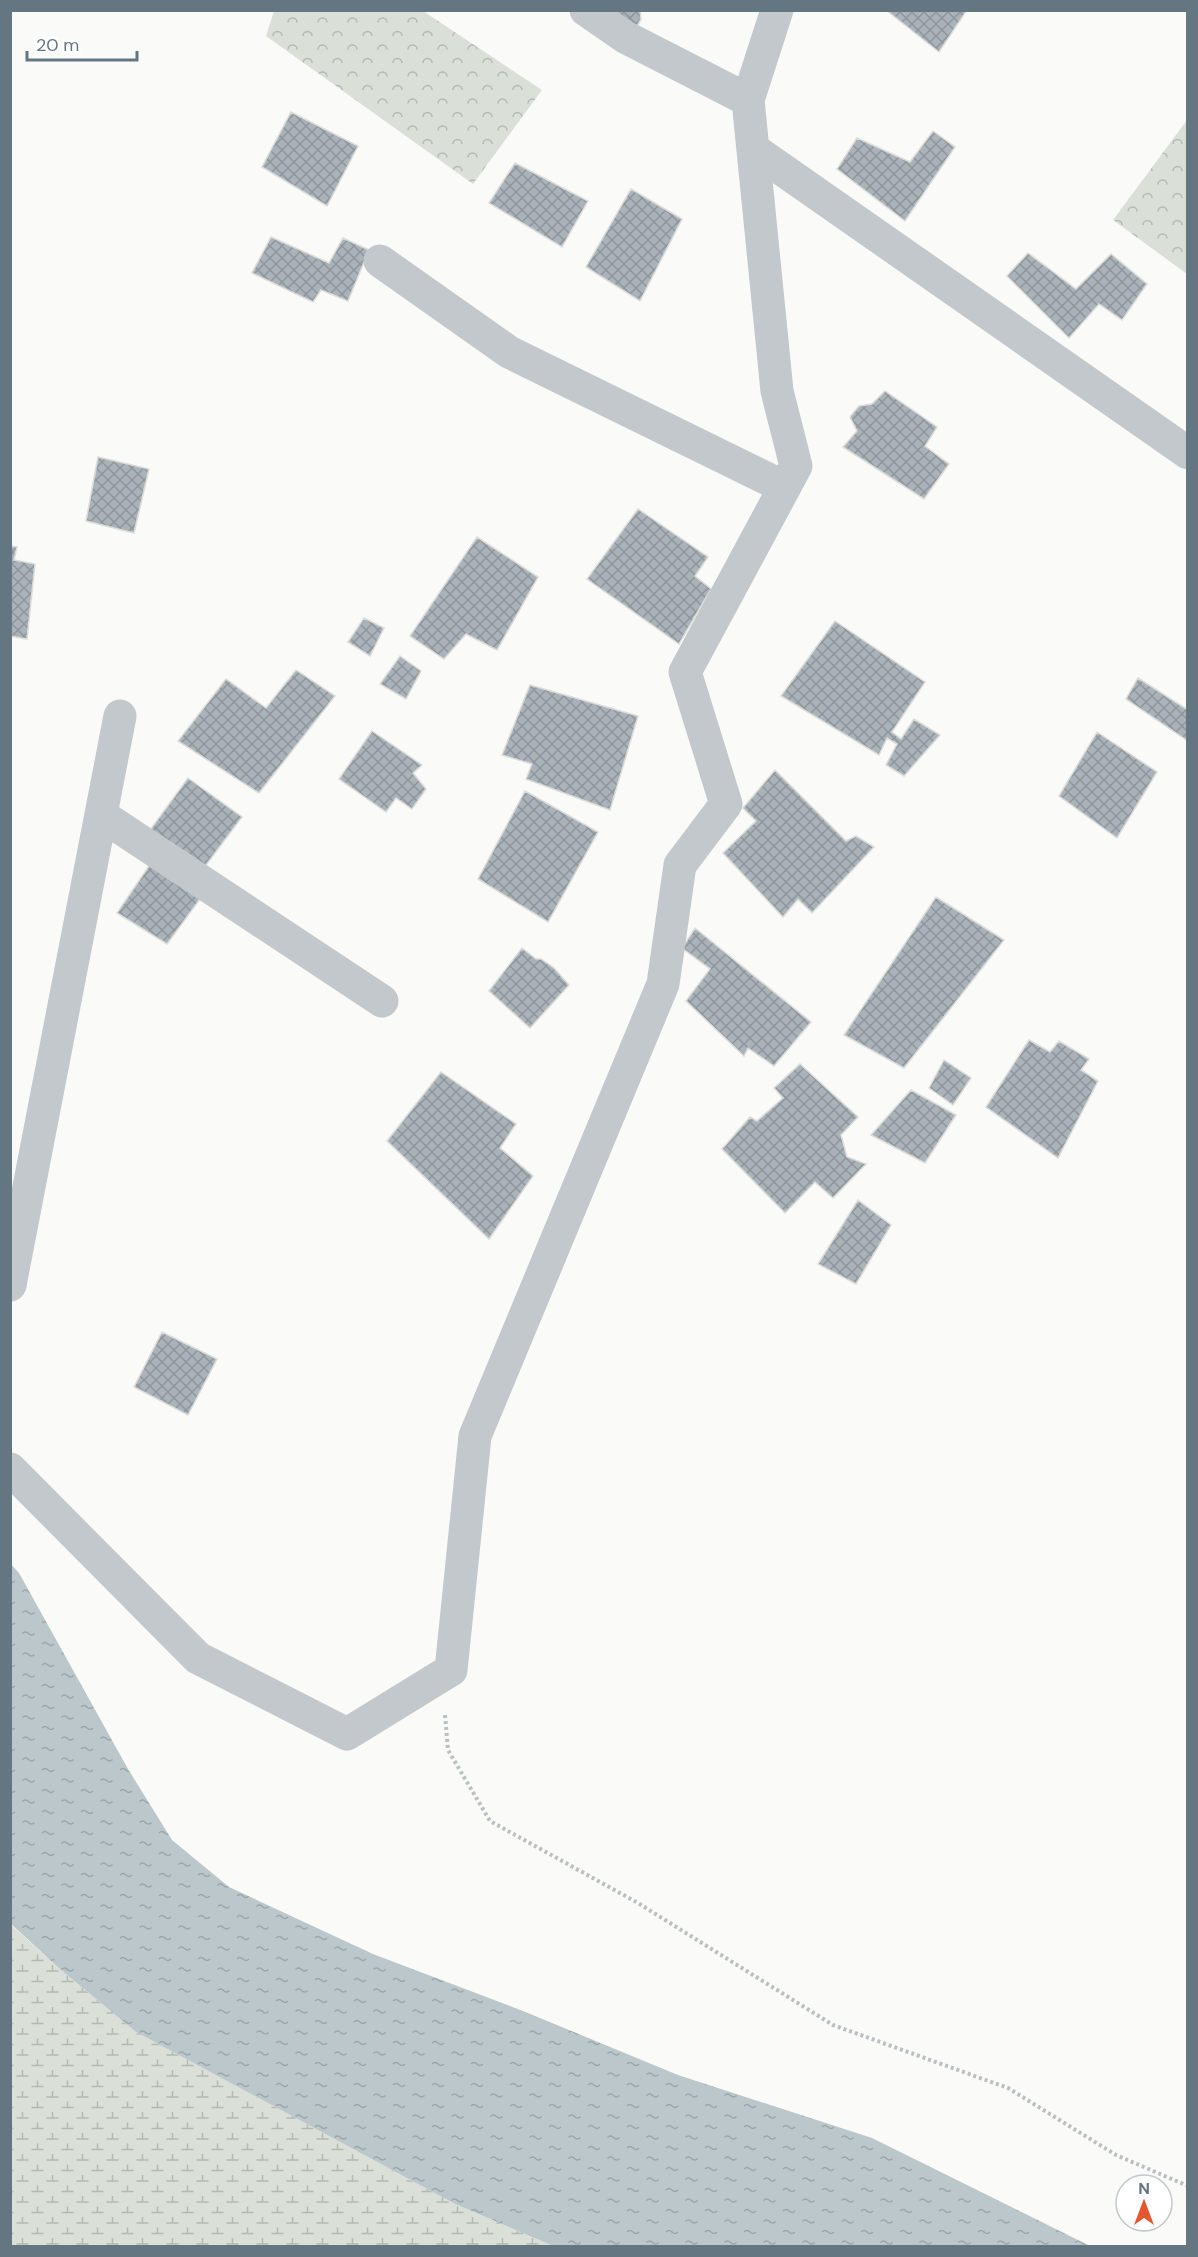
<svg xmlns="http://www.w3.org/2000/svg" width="1198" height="2257" font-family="'DM Sans',sans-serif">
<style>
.forest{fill:url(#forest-crowns)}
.wetland{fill:url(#wetland-marsh)}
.water{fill:url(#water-ripples)}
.building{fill:url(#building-cross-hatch);stroke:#dcdcda;stroke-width:1.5}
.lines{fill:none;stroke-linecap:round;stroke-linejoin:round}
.path{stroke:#bbbfc2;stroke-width:4;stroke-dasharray:3 3;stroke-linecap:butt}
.minor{stroke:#c3c8cc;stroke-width:33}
</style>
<defs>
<pattern id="forest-crowns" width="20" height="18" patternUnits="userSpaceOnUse" patternTransform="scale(1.5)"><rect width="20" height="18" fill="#dadfd7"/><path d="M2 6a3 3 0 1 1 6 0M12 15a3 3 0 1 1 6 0" fill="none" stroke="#b4b9b4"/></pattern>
<pattern id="wetland-marsh" width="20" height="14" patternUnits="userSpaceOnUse" patternTransform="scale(1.5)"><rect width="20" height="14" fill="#dadfd7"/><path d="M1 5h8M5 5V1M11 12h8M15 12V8" fill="none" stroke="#b4b9b4"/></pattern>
<pattern id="water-ripples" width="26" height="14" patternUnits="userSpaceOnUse" patternTransform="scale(1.5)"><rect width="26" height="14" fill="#bbc7cb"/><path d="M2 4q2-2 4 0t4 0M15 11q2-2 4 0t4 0" fill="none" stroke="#9ca6aa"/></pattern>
<pattern id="building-cross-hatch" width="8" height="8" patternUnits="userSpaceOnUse" patternTransform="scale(1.5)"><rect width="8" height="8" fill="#aab3b9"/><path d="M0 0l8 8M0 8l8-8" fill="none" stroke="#8e969c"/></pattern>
</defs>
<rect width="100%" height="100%" fill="#fafaf8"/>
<path class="forest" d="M274,11H423L542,90L473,184L266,36Z
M1187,120V274L1113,220Z"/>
<path class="wetland" d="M10,1924L61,1970L136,2032L455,2204L553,2246H11Z"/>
<path class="water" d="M11,1564L19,1573L128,1769L172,1840L229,1887L373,1954L523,2011L678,2075L872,2138L1090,2246H553L455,2204L136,2032L61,1970L11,1924Z"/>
<path class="building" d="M610,10H640L641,19L635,30Z
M886,10H967L939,52Z
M291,112L358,146L327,206L262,167Z
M933,131L955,147L905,221L837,169L857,138L910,162Z
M515,163L588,201L562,247L489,203Z
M631,189L682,219L640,301L586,267Z
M271,237L329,263L343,238L369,250L348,301L321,290L313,302L252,273Z
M1028,253L1076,289L1111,254L1147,284L1122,320L1099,304L1069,338L1007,276Z
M885,391L937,427L925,446L949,464L924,499L843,447L857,431L850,417L859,406L872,404Z
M98,457L149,469L134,533L86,521Z
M638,509L708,557L695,576L711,589L679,644L587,579Z
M477,537L538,577L497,650L466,634L444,659L410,636Z
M10,546L17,547L14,560L35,564L27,639L10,636Z
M364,618L384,628L370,656L348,642Z
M835,621L925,682L892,732L901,739L914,719L940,735L904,776L886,765L897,744L887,738L879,755L781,696Z
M400,656L421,671L406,699L380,684Z
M296,670L335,696L259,793L178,741L226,679L266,708Z
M1138,678L1188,710V741L1126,699Z
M530,685L638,716L610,810L526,779L532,764L502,755Z
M372,731L422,765L413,773L426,789L412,809L396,798L386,812L339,779Z
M1097,732L1157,772L1117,838L1059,796Z
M775,770L846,841L856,836L874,847L812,913L798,899L783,917L723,853L756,821L743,808Z
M188,778L242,817L203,869L150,830Z
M525,791L598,832L548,922L478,879Z
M153,860L203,895L167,944L117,913Z
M936,897L1004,940L904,1068L844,1035Z
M695,928L811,1022L774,1066L748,1048L744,1056L686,1001L710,969L682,948Z
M522,948L536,959H541L554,968L569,985L530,1028L489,991Z
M1029,1040L1050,1052L1059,1041L1089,1059L1081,1070L1098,1081L1058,1158L986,1107Z
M944,1060L971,1078L953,1105L929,1088Z
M800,1064L858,1117L841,1135L847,1157L866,1164L833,1198L815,1182L785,1213L722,1149L750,1117L757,1121L783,1098L774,1088Z
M441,1072L516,1124L500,1148L533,1176L489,1239L387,1141Z
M911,1090L956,1115L925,1163L871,1135Z
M858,1200L891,1225L856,1284L818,1264Z
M162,1332L217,1359L188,1415L134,1387Z"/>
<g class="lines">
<path class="path" d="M445,1715L448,1750L490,1821L638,1903L833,2025L1008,2088L1116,2155L1188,2186"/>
<path class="minor" d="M586,10L625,37L748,100
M753,149L1188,453
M380,261L509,352L784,487
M101,815L382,1001
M10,1285L120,716
M10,1469L198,1658L347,1734L451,1670L475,1436L663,984L680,865L726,804L685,672L796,466L777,391L748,100L777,10"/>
</g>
<rect width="1198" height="2257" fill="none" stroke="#657683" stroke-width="24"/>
<g transform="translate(1144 2203)"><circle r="28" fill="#ffffff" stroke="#c1c8cd" stroke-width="1.5"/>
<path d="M0-4.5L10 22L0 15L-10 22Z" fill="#e4572e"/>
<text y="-9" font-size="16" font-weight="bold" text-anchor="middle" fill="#657683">N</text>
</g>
<path d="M27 51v9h110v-9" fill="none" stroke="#657683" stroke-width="3"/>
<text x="36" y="51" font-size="18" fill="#657683" stroke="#ffffff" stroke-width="4.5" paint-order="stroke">20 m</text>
</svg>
